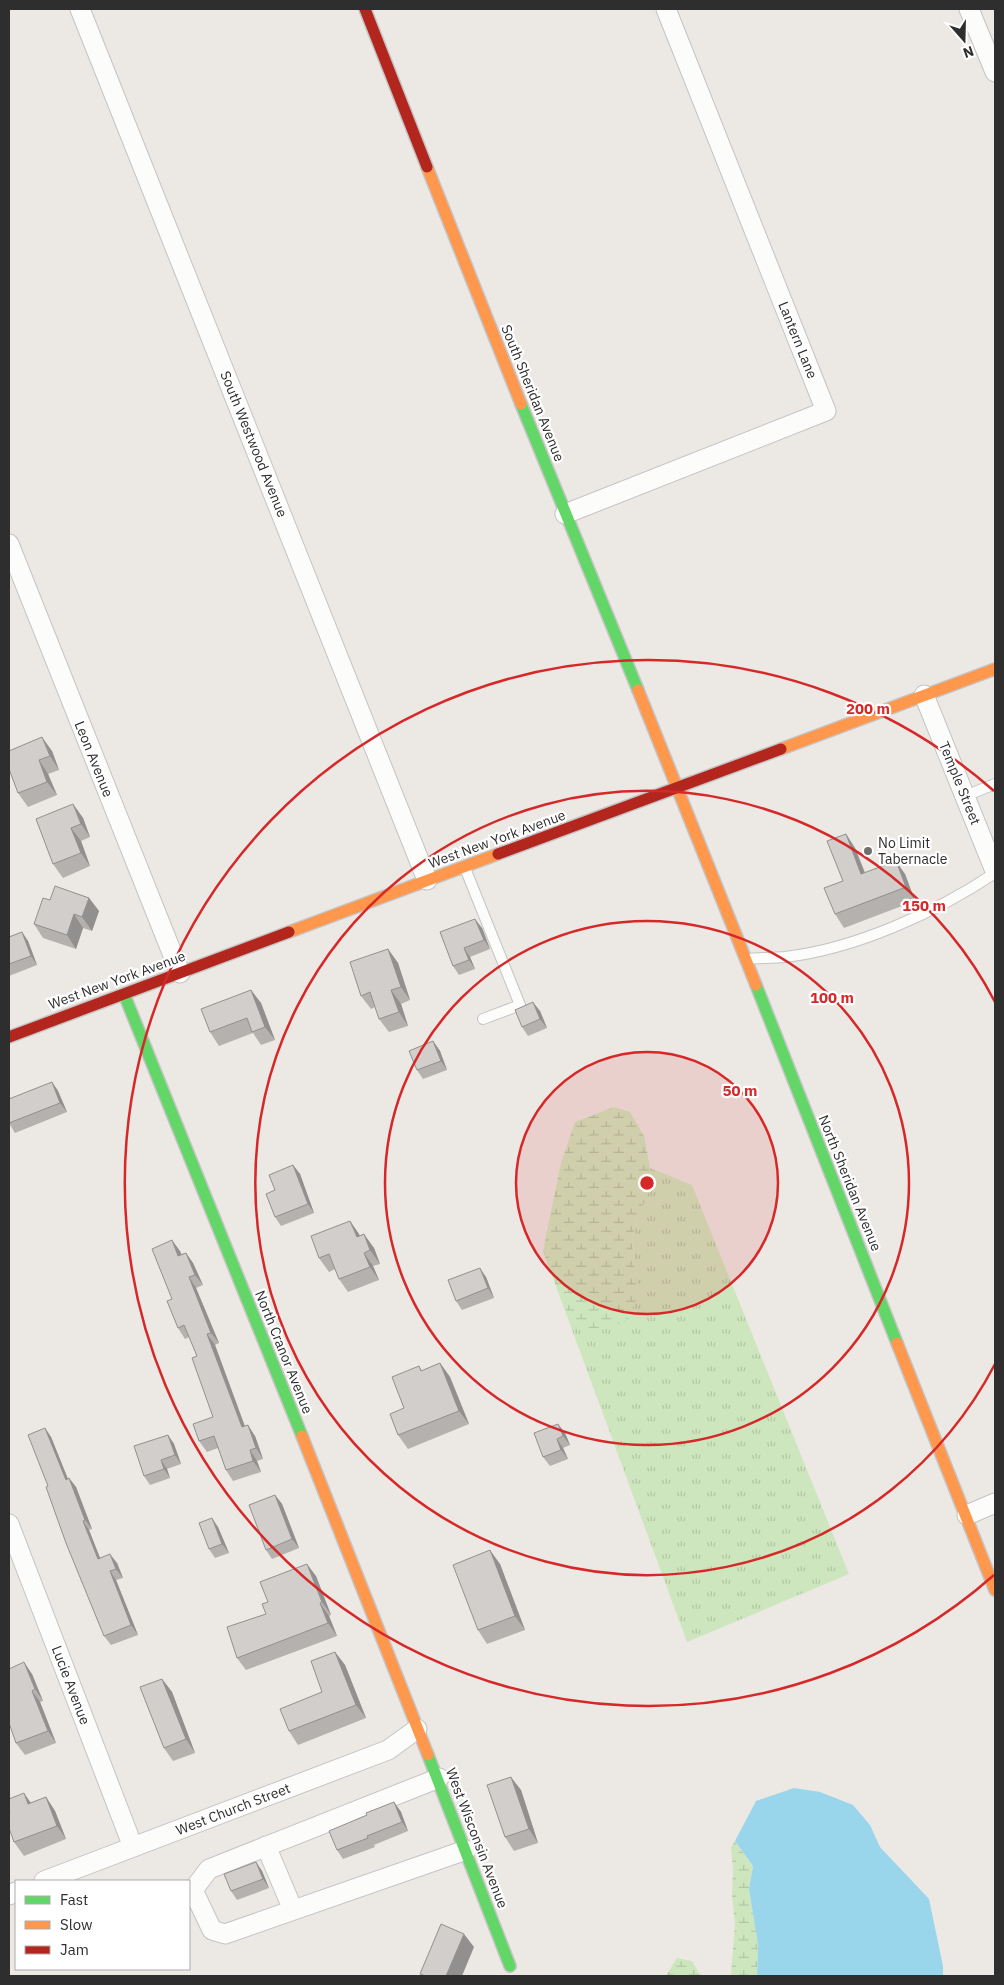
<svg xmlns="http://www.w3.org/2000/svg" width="1004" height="1985" font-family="'IBM Plex Sans',sans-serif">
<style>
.grass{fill:url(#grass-tufts)}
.wetland{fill:url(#wetland-marsh)}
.water{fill:#99d6ec}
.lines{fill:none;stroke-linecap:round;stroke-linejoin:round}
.lane-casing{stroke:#c5c4c5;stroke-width:12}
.street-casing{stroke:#c5c4c5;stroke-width:21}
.fast-casing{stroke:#c5c4c5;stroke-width:14}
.slow-casing{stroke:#c5c4c5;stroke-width:14}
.jam-casing{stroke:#c5c4c5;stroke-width:14}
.lane{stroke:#fcfcfb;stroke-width:10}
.street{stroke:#fcfcfb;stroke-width:19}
.fast{stroke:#63d668;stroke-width:11}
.slow{stroke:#ff974d;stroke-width:11}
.jam{stroke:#b3261e;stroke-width:11}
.wall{fill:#b4b1af}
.shaded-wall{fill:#92908e}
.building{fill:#d1cecb;stroke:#92908e}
.ring{fill:none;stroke:#d62828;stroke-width:2.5}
.poi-dot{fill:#706f6e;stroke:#fff;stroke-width:2}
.labels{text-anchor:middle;stroke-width:4.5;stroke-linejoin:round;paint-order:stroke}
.street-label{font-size:14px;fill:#2e2e2e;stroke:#fff}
.poi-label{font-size:14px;fill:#2e2e2e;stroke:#fff;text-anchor:start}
.centre{fill:#d62828;stroke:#fff;stroke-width:2.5}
.ring-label{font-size:15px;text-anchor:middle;font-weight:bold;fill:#d62828;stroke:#fff;stroke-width:4.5;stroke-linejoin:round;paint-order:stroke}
</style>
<defs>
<pattern id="grass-tufts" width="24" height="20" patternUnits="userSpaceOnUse" patternTransform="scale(1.25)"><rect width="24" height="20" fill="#cee6be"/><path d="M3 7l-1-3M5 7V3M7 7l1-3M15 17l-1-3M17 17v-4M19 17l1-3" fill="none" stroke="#b1c6a4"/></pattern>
<pattern id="wetland-marsh" width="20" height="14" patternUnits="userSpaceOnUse" patternTransform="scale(1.25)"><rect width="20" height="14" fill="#cee6be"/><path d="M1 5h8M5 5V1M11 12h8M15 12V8" fill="none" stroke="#b1c6a4"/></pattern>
</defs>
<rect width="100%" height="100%" fill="#ece8e4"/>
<path class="grass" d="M650,1168L692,1185L849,1574L687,1642L564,1308L586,1330L638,1295L632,1243L636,1220L647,1197Z"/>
<path class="wetland" d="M614,1107L630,1112L644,1136L650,1168L647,1197L636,1220L632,1243L638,1295L629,1318L611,1328L586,1330L564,1308L543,1251L561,1163L575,1122Z
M735,1841L753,1866L749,1889L758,1945L757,1976H730L731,1975L735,1924L732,1896L733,1869L731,1847Z
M677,1958L692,1961L699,1973L704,1976H666Z"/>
<path class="water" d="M794,1788L820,1792L853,1805L870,1825L880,1847L929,1899L943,1966V1976H757L758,1945L749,1889L753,1866L735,1841L756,1801Z"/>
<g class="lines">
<g class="lane-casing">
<path id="lane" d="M965,796L995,784
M465,868L520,1005L483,1019
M747,959C759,958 772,958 785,957C855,949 937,912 995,873"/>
</g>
<g class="street-casing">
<path id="street" d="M80,9L427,880
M969,9L995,72
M565,514L826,411L666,9
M9,544L180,973
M924,695L995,871
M967,1515L995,1503
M9,1524L133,1847
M439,1778L209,1869L193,1890L212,1930L225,1934L466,1850
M266,1846L293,1910
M44,1881L388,1750L417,1729
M9,1895L16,1892"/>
</g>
<g class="fast-casing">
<path id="fast" d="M521,404L638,690
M756,985L897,1343
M124,994L302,1436
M428,1755L510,1966"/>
</g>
<g class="slow-casing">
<path id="slow" d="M427,167L521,404
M638,690L756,985
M781,749L995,669
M289,932L498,854
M897,1343L995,1590
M302,1436L428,1755"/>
</g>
<g class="jam-casing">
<path id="jam" d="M365,9L427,167
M498,854L781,749
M9,1037L289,932"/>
</g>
<use href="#lane" class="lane"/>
<use href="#street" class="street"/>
<use href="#fast" class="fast"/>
<use href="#slow" class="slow"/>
<use href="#jam" class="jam"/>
</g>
<path class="wall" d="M52,751L59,770L48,774L57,795L28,807L18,793L9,769Z
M73,804L83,818L90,837L81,841L90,866L63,878L53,864Z
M846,834L855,848L865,872L905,874L915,901L844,928L835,914L843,881Z
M89,898L99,911L92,931L83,928L76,949L43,938L34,924L50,900Z
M482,928L490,949L470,957L475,969L459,975L453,966L440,932Z
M22,932L28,941L37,965L9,976V937Z
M388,949L398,963L410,1000L401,1004L408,1026L389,1032L379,1019L375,1007L371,1009L361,996Z
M251,990L261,1003L275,1040L261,1045L253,1033L219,1046L210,1032Z
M540,1011L547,1028L528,1036L522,1027Z
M433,1041L440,1051L447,1070L423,1079L417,1070Z
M52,1082L58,1091L67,1112L15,1133L9,1123Z
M293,1165L300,1174L314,1213L281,1226L275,1217V1190Z
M350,1221L360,1236L374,1248L380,1264L373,1266L379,1280L348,1292L339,1279L335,1269L329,1272L319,1258Z
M180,1251L181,1254L186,1253L193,1263L203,1285L196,1288L219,1343L215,1345L245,1426L255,1436L263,1459L257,1461L261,1472L233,1481L226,1470L218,1448L207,1452L199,1441L213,1417L197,1356L189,1337L185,1339L178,1328L172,1299Z
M486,1277L494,1298L462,1310L456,1301Z
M440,1363L450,1377L469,1424L408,1449L398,1435L404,1408L419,1366L422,1371Z
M558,1424L565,1433L570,1445L563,1448L568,1459L550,1466L543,1457Z
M45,1428L51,1437L68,1479L69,1478L76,1487L92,1529L89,1530L100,1558L117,1563L123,1578L116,1580L138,1635L111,1645L104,1636L48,1486Z
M168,1435L174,1444L181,1464L167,1469L170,1478L150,1485L144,1476Z
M275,1495L282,1504L299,1548L272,1559L266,1550Z
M218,1527L229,1553L215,1558L209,1549Z
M500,1564L525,1630L487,1644L478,1630Z
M316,1576L331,1615L329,1616L337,1636L246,1670L237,1658L266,1614L268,1602Z
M335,1652L345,1665L366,1718L298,1745L289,1731L322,1692Z
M32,1674L43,1701L40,1702L56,1743L25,1755L16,1743Z
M162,1679L172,1692L195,1753L173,1761L164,1748Z
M521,1790L538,1843L514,1851L505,1837Z
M46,1797L55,1811L66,1839L24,1856L14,1842L31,1803Z
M394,1802L401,1812L408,1831L374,1845L375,1847L343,1859L337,1850L367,1815Z
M256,1862L262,1871L269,1888L237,1900L231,1891Z"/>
<path class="shaded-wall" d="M42,737L52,751L59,770L50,756Z
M39,760L48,774L57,795L47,782Z
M73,804L83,818L90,837L81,824Z
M71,828L81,841L90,866L81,853Z
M846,834L855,848L870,887L861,874Z
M896,861L905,874L915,901L906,887Z
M89,898L99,911L92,931L82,917Z
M74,914L83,928L76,949L67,935Z
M475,919L482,928L490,949L484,940Z
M22,932L28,941L37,965L31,956Z
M464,948L470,957L475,969L469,960Z
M388,949L398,963L410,1000L401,987Z
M251,990L261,1003L275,1040L265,1027Z
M391,990L401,1004L408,1026L399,1012Z
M533,1002L540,1011L547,1028L540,1019Z
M433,1041L440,1051L447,1070L441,1061Z
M52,1082L58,1091L67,1112L60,1103Z
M293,1165L300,1174L314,1213L308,1204Z
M350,1221L359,1234L366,1251L357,1237Z
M364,1234L374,1248L380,1264L370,1250Z
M172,1240L180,1251L186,1266L178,1256Z
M186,1253L193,1263L203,1285L195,1275Z
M364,1253L373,1266L379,1280L370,1267Z
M480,1268L486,1277L494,1298L488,1288Z
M189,1277L196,1288L219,1343L211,1333Z
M207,1334L215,1345L249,1438L242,1427Z
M440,1363L450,1377L469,1424L459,1411Z
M558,1424L565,1433L570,1445L563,1436Z
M248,1425L255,1436L263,1459L256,1448Z
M45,1428L51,1437L72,1489L66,1480Z
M168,1435L174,1444L181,1464L175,1455Z
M557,1439L563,1448L568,1459L561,1450Z
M250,1450L257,1461L261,1472L253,1461Z
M161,1460L167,1469L170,1478L164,1469Z
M69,1478L76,1487L92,1529L85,1520Z
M275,1495L282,1504L299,1548L292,1539Z
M212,1518L218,1527L229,1553L222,1544Z
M83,1521L89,1530L104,1568L98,1559Z
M490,1550L500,1564L525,1630L515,1616Z
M110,1554L117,1563L123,1578L116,1569Z
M307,1564L316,1576L331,1615L322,1602Z
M110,1571L116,1580L138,1635L131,1625Z
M320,1603L329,1616L337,1636L328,1623Z
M335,1652L345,1665L366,1718L356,1705Z
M24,1662L32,1674L43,1701L35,1689Z
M162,1679L172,1692L195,1753L186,1739Z
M32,1691L40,1702L56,1743L48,1731Z
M511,1777L521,1790L538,1843L529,1829Z
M24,1793L33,1806L28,1804Z
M46,1797L55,1811L66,1839L57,1826Z
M394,1802L401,1812L408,1831L402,1822Z
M256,1862L262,1871L269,1888L263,1879Z
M464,1934L474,1947L462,1976H446Z"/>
<path class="building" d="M42,737L50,756L39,760L47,782L18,793L9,769V751Z
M73,804L81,824L71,828L81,853L53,864L36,819Z
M846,834L861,874L896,861L906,887L835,914L824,888L843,881L827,841Z
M55,886L89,898L82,917L74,914L67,935L34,924L43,898L50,900Z
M475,919L484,940L464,948L469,960L453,966L440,932Z
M22,932L31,956L9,964V937Z
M388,949L401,987L391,990L399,1012L379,1019L370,992L361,996L350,962Z
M251,990L265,1027L252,1032L247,1018L210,1032L201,1009Z
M533,1002L540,1019L522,1027L515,1010Z
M433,1041L441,1061L417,1070L409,1051Z
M52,1082L60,1103L9,1123V1099Z
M293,1165L308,1204L275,1217L266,1194L275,1190L269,1175Z
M350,1221L357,1237L364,1234L370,1250L364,1253L370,1267L339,1279L329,1254L319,1258L311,1236Z
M172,1240L178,1256L186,1253L195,1275L189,1277L211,1333L207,1334L242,1427L248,1425L256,1448L250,1450L253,1461L226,1470L214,1436L199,1441L193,1424L213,1417L192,1358L197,1356L184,1325L178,1328L167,1301L172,1299L152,1249Z
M480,1268L488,1288L456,1301L448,1280Z
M440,1363L459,1411L398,1435L390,1414L404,1408L392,1377L419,1366L421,1371Z
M558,1424L563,1436L557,1439L561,1450L543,1457L534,1433Z
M45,1428L66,1480L69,1478L85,1520L83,1521L98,1559L110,1554L116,1569L110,1571L131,1625L104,1636L66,1543L46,1487L48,1486L28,1435Z
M168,1435L175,1455L161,1460L164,1469L144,1476L134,1446Z
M275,1495L292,1539L266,1550L249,1505Z
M212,1518L222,1544L209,1549L199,1523Z
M490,1550L515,1616L478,1630L453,1565Z
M307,1564L322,1602L320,1603L328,1623L237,1658L227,1627L266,1614L262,1604L268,1602L260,1582Z
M335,1652L356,1705L289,1731L280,1709L322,1692L311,1661Z
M24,1662L35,1689L32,1691L48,1731L16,1743L9,1723V1669Z
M162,1679L186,1739L164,1748L140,1687Z
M511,1777L529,1829L505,1837L487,1785Z
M24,1793L28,1804L46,1797L57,1826L14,1842L9,1828V1812H10L9,1809V1799Z
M394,1802L402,1822L367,1836L368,1838L337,1850L329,1831L367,1815L366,1813Z
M256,1862L263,1879L231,1891L224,1874Z
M441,1924L464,1934L446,1976H426L420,1974Z"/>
<circle cx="647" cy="1183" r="131" fill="#d62828" fill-opacity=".12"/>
<g class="ring">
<circle cx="647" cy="1183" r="131"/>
<circle cx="647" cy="1183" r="262"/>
<path d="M995 1364A392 392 0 1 1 995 1002"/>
<path d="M994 1575A523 523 0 1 1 994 791"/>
</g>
<circle class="poi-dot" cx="868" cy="851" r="5"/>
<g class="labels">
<g class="street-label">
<text transform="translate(798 340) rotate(68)" y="5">Lantern Lane</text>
<text transform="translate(533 393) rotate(68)" y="5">South Sheridan Avenue</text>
<text transform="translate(254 444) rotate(68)" y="5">South Westwood Avenue</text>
<text transform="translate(94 759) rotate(68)" y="5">Leon Avenue</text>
<text transform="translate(960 783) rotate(68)" y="5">Temple Street</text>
<text transform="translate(497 839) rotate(-20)" y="5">West New York Avenue</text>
<text transform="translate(117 980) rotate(-20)" y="5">West New York Avenue</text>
<text transform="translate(850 1183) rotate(68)" y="5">North Sheridan Avenue</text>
<text transform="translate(284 1352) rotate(68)" y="5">North Cranor Avenue</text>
<text transform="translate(71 1685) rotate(69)" y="5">Lucie Avenue</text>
<text transform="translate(233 1809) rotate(-21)" y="5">West Church Street</text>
<text transform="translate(477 1838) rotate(69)" y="5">West Wisconsin Avenue</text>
</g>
<g class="poi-label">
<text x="878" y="848">No Limit<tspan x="878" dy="16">Tabernacle</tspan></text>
</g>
</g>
<circle cx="647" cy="1183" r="8" class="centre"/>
<g class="ring-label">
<text x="868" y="714">200 m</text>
<text x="924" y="911">150 m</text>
<text x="832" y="1003">100 m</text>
<text x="740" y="1096">50 m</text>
</g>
<rect width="1004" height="1985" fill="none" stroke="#2e2e2e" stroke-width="20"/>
<rect x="15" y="1880" width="175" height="90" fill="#ffffff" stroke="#ababab"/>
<rect x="25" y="1896" width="25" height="8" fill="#63d668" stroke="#ababab"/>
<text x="60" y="1905" font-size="15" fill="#2e2e2e">Fast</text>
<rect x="25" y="1921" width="25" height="8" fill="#ff974d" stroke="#ababab"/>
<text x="60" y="1930" font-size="15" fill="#2e2e2e">Slow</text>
<rect x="25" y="1946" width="25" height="8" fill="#b3261e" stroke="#ababab"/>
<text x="60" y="1955" font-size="15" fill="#2e2e2e">Jam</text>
<g transform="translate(964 40) rotate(160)" stroke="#ffffff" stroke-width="4" paint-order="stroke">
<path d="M0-4L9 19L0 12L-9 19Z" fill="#2e2e2e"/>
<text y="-8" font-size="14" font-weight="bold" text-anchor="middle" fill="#2e2e2e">N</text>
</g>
</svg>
